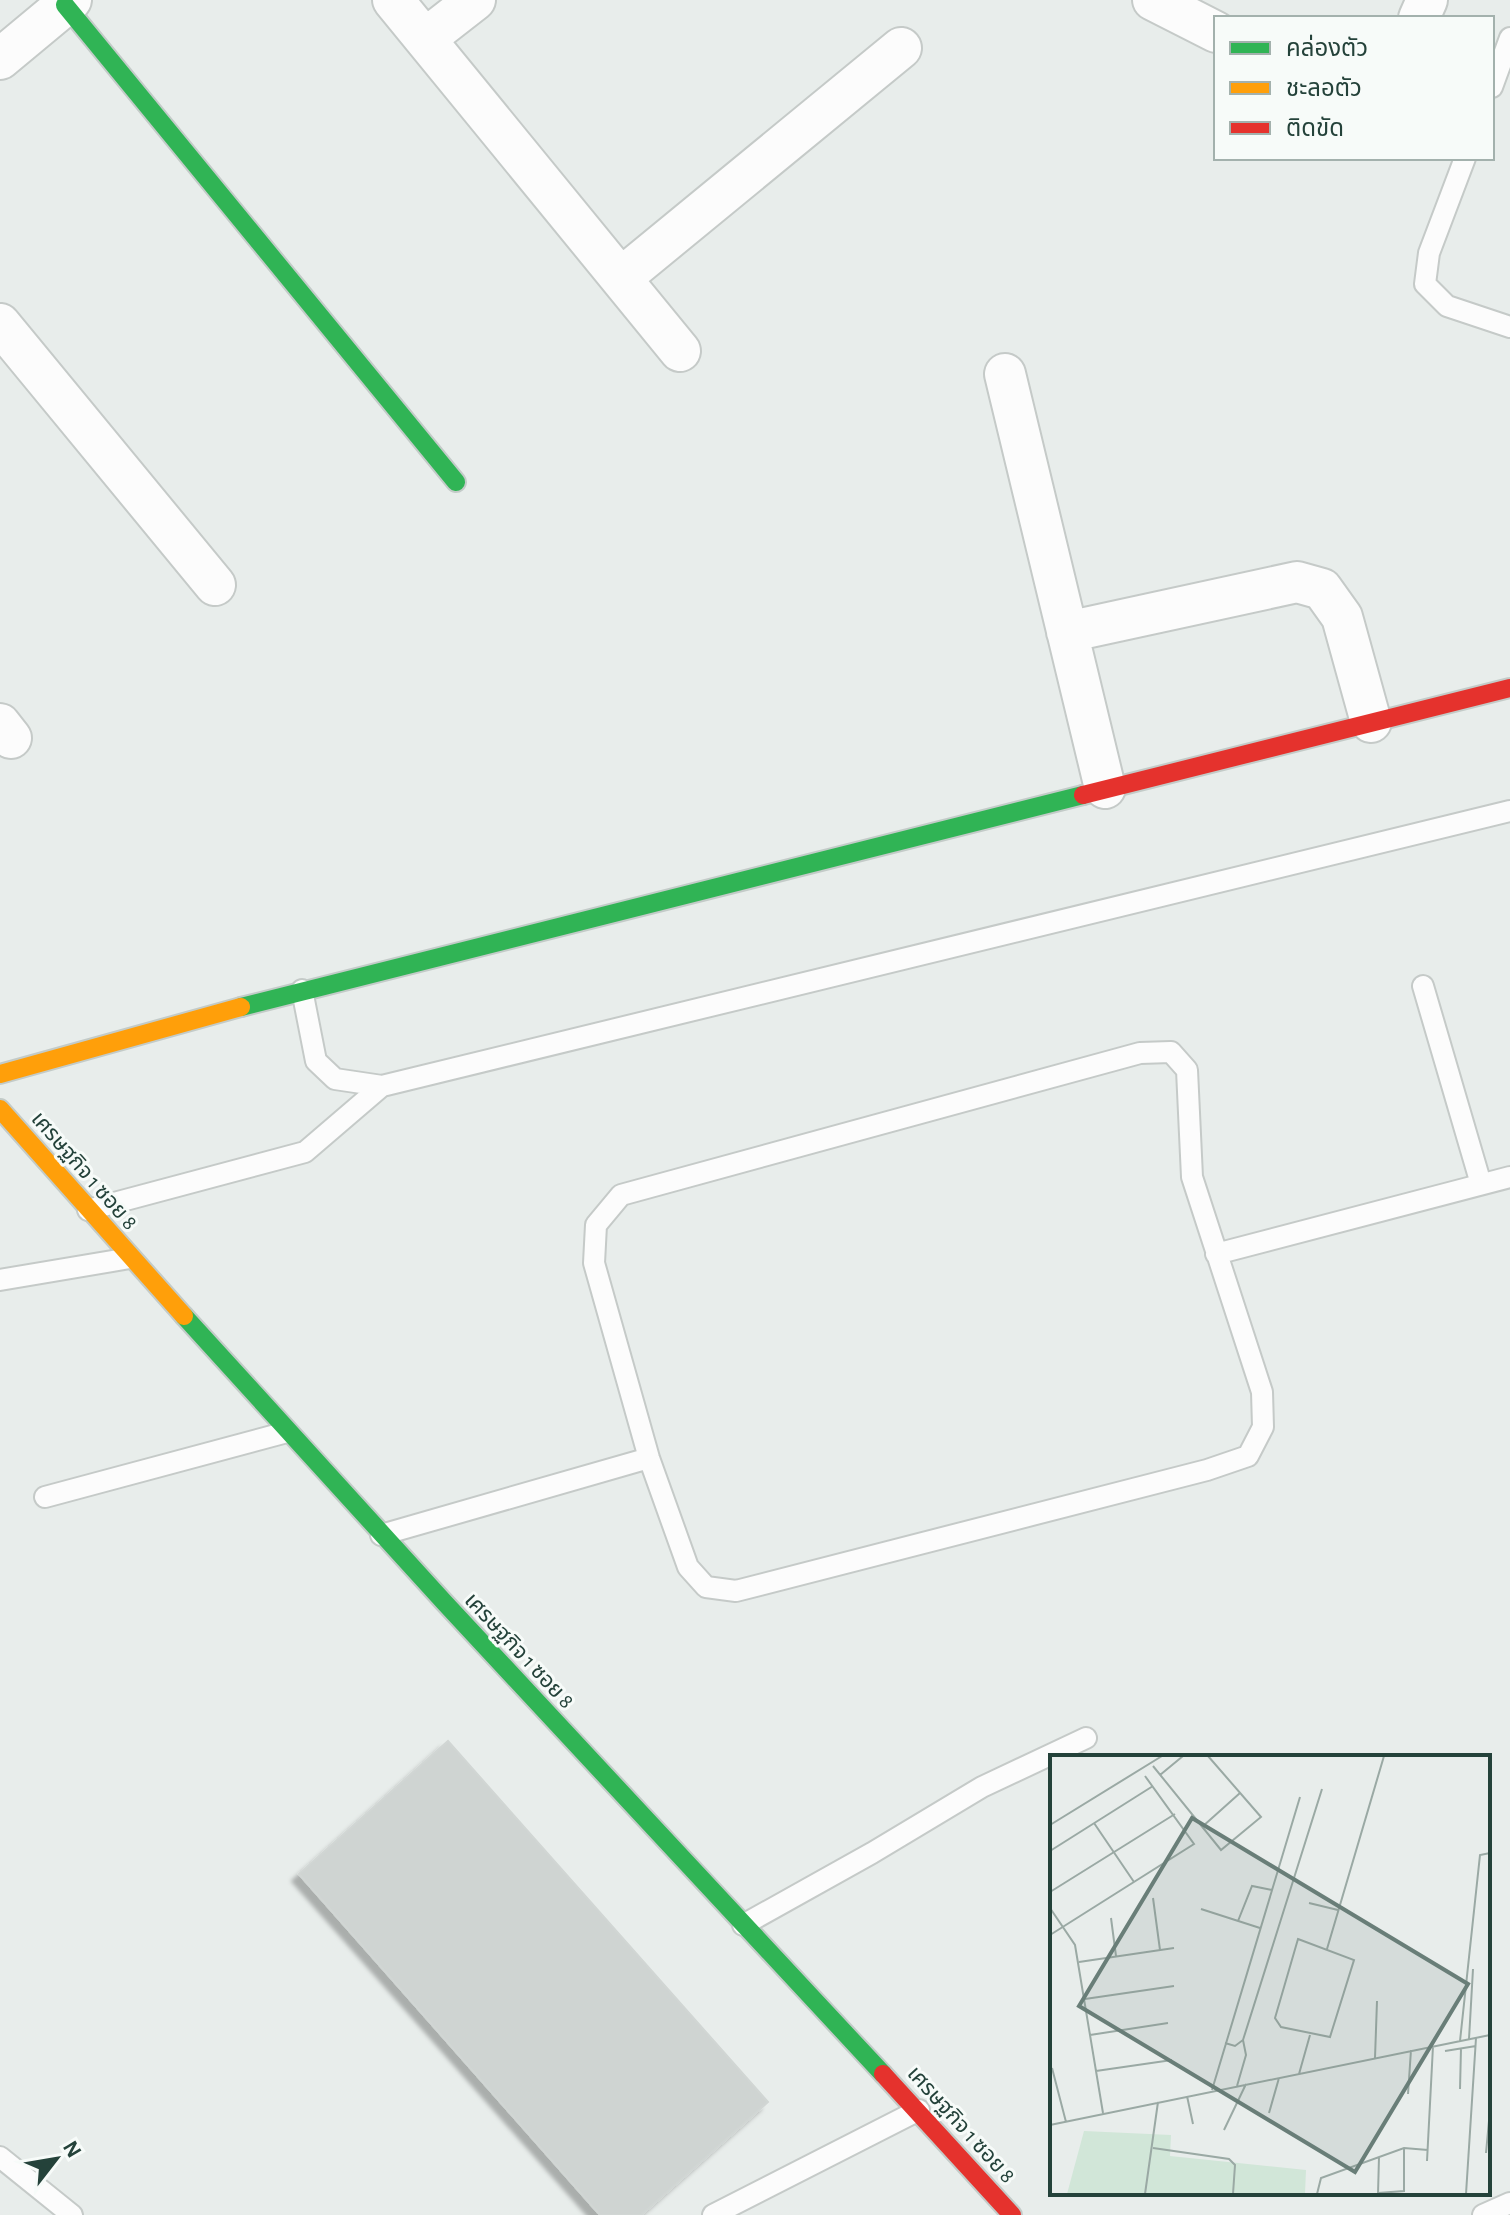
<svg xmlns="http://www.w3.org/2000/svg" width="1510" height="2215" font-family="'Alegreya Sans','Noto Sans Thai',sans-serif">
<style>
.building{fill:#cfd4d2;stroke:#d1d6d4;stroke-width:2;filter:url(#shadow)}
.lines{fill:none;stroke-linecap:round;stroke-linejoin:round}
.lane-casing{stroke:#c5cac8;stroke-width:24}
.street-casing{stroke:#c5cac8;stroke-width:44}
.fast-casing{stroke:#c3cbc8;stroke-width:22}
.slow-casing{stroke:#c3cbc8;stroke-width:22}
.jam-casing{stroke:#c3cbc8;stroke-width:22}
.lane{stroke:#fcfcfc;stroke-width:20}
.street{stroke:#fcfcfc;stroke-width:40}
.fast{stroke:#30b455;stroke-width:18}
.slow{stroke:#ff9f0a;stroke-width:18}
.jam{stroke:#e5322d;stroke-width:18}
.labels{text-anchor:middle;stroke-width:6;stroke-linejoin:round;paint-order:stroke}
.street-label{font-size:22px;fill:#24423a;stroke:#f7fbf9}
.inset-road{fill:none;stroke:#9aa9a4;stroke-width:2}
.view{fill:#697e78;fill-opacity:0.15;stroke:#697e78;stroke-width:4}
.inset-edge{fill:none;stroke:#24423a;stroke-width:4}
</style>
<defs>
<filter id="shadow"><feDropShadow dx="-7" dy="7" stdDeviation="2" flood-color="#0004"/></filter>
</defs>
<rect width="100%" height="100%" fill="#e8edeb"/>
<path class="building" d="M448,1741L768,2102L641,2215H600L299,1874Z"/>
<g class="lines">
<g class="lane-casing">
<path id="lane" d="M1492,87L1510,38
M1465,158L1429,253L1425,284L1447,306L1510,327
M1423,986L1481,1184
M302,990L316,1061L335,1079L382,1086L1510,811
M1171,1052L1187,1070L1192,1177L1262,1392L1263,1427L1248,1456L1207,1470L736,1591L706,1587L688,1567L649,1458L594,1263L596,1225L621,1195L1140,1053Z
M88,1210L305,1152L382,1086
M1216,1254L1510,1177
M0,1280L130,1258
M45,1497L287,1432
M381,1535L649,1458
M743,1925L872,1853L982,1787L1086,1738
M0,2157L72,2215
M713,2215L919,2110
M1483,2215L1510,2203"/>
</g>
<g class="street-casing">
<path id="street" d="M393,0L680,351
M1153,0L1216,32
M1419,18L1427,0
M425,39L475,0
M0,59L71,0
M621,278L901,48
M0,324L215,585
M1005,374L1105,788
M1067,632L1297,582L1322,589L1342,617L1371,722
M0,724L11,738"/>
</g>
<g class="fast-casing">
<path id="fast" d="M65,5L456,482
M241,1007L1083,795
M184,1316L444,1602L883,2074"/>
</g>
<g class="slow-casing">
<path id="slow" d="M0,1074L241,1007
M0,1109L184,1316"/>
</g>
<g class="jam-casing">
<path id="jam" d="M1083,795L1510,688
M883,2074L1012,2215"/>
</g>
<use href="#lane" class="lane"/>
<use href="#street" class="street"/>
<use href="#fast" class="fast"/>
<use href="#slow" class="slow"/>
<use href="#jam" class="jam"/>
</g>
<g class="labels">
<g class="street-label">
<text transform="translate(85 1170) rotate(49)" y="8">เศรษฐกิจ 1 ซอย 8</text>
<text transform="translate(520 1650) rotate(47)" y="8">เศรษฐกิจ 1 ซอย 8</text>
<text transform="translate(962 2124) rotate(48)" y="8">เศรษฐกิจ 1 ซอย 8</text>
</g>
</g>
<g transform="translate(1050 1755)">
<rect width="440" height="440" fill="#e8edeb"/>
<path d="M34,376L121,380L120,401L256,415L255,439H17Z" fill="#d1e6d8"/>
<path class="inset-road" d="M103,11L171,95L211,62L158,1M110,20L133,1M44,68L84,127M0,70L112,1M152,72L190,38M0,96L103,31M0,137L125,59M103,143L110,195M259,148L288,155M0,153L25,190L53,358M151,154L210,173M61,163L66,201M188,166L202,131L222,135M0,180L144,89L95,21M248,184L304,205L280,282L231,272L225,263ZM277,194L334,1M29,207L124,193M35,244L124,231M40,280L118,268M419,284L423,214M410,286L430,100L440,98M175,288L185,291L193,285L272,34M395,296L426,291M325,303L327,246M2,313L16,367M46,316L122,305M249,319L260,280M187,331L196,300L193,285M410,334L411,293M162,335L250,42M358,339L361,295M137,341L143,369M219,358L229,323M0,370L440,280M174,375L196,329M103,393L179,404L185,410L183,439M436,398L440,355M377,406L383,291M328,438L354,436V393M95,439L108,347M267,439L271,423L354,393L378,395M328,439L329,402M416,439L426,283"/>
<path class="view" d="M142,63L418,229L305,417L29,251Z"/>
<rect width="440" height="440" class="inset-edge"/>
</g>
<rect x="1214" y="16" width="280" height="144" fill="#f7fbf9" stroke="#a3b1ad" stroke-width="2"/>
<rect x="1230" y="42" width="40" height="12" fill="#30b455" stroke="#a3b1ad" stroke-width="2"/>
<text x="1286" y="56" font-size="24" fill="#24423a">คล่องตัว</text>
<rect x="1230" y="82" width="40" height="12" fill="#ff9f0a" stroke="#a3b1ad" stroke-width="2"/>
<text x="1286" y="96" font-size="24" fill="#24423a">ชะลอตัว</text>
<rect x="1230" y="122" width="40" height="12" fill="#e5322d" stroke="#a3b1ad" stroke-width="2"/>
<text x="1286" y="136" font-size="24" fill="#24423a">ติดขัด</text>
<g transform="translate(56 2159) rotate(59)" stroke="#f7fbf9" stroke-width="6" paint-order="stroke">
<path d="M0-6L14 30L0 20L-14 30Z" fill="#24423a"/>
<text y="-12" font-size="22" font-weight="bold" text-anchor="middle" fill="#24423a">N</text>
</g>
</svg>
